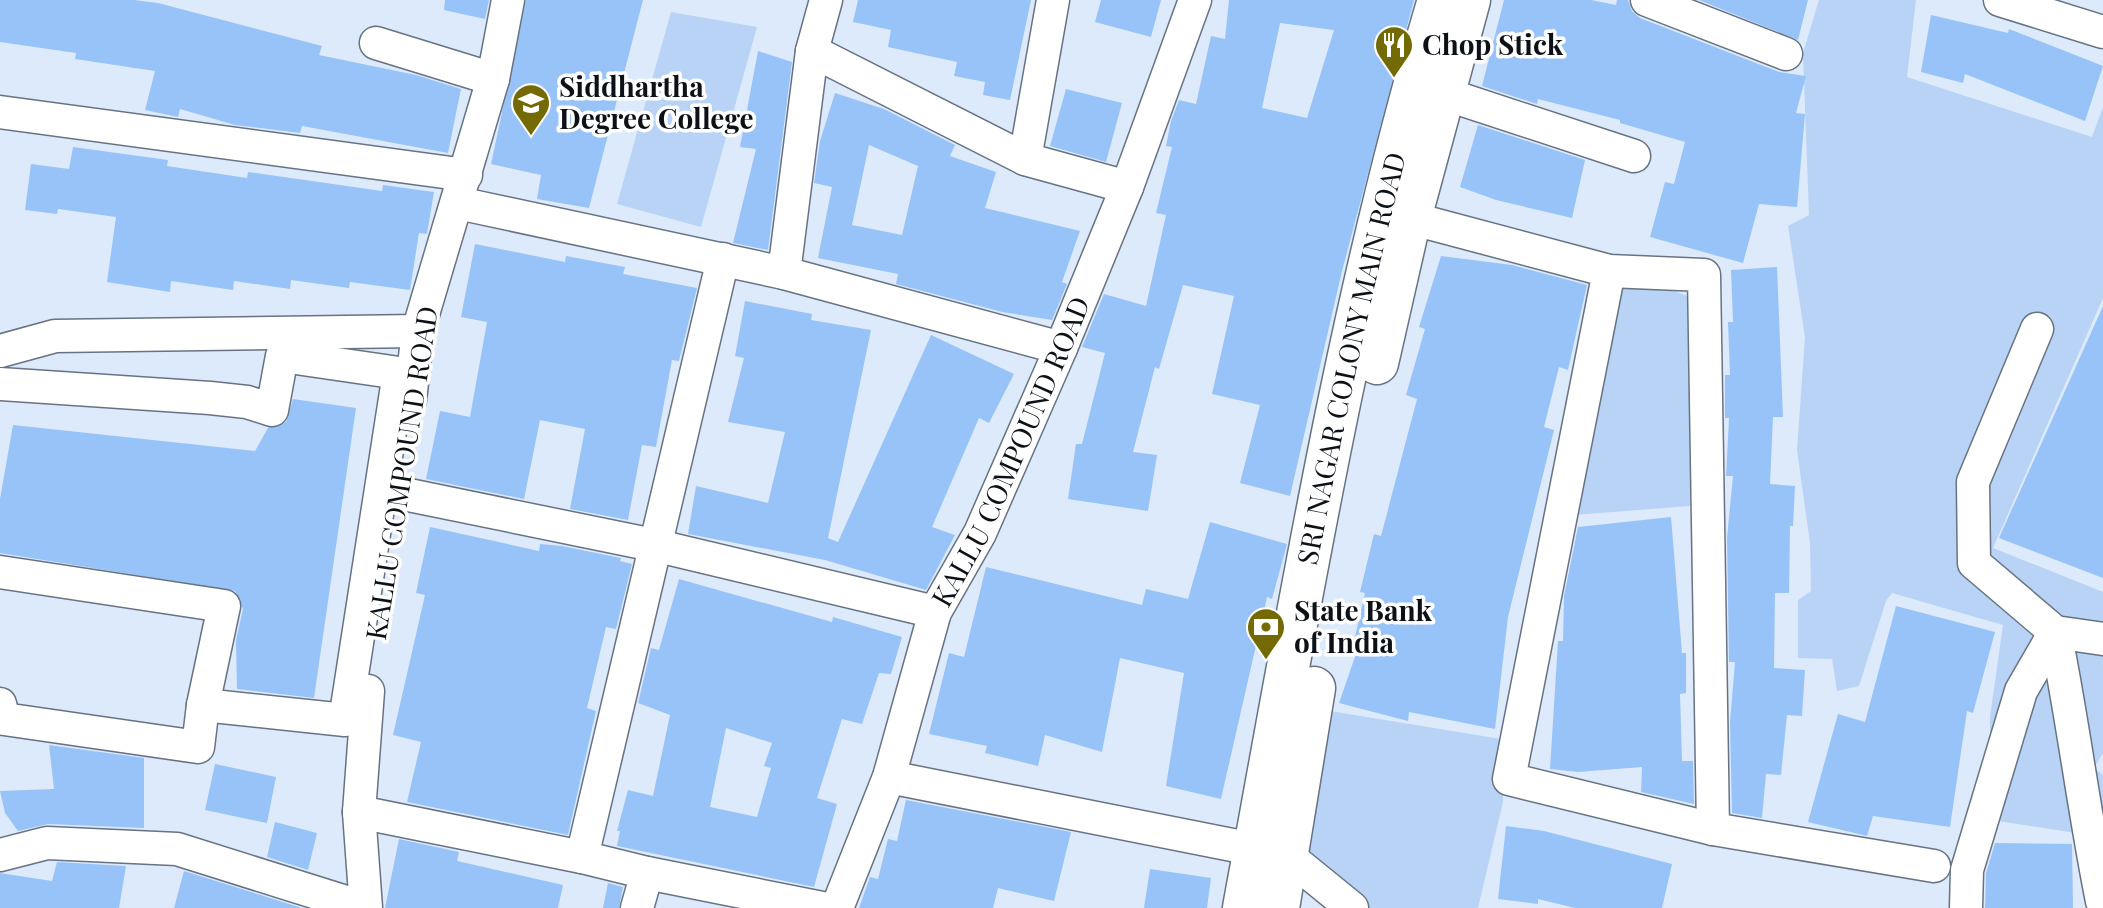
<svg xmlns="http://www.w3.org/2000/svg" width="2103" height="908" font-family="'Playfair Display',serif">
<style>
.green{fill:#b8d3f5}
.building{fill:#98c3f8;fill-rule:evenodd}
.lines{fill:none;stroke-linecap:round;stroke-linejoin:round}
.minor-casing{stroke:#677383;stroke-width:35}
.major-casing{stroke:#677383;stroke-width:45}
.minor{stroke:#fff;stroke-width:32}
.major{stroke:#fff;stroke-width:42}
.labels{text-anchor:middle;stroke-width:7;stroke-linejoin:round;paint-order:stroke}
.poi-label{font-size:28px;font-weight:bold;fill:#0c1117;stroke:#fff;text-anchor:start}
.street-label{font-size:28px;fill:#0c1117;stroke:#fff}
</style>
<rect width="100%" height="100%" fill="#dceafc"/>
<path class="green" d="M1819,0H1916L1907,77L2092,137L2103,107V298L1993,548L2103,592V753L2094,768L2103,775V837L1991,820L1990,717L2003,625L1892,593L1886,601L1859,686L1837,691L1832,659L1798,658V600L1811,591L1810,543L1797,450L1805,337L1788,226L1809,215L1803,53Z
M671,12L757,27L701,227L617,204Z
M1627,271L1689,297L1690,506L1574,515L1596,393Z
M1330,711L1501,739L1503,802L1478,908H1361L1296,858Z"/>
<path class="building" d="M0,0H134L158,3L322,46L319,55L416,75L461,89L448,153L302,126L300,133L235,125L180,109L178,117L145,110L155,71L75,59L76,53L0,42Z
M445,0H489L485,19L444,10Z
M526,0H643L589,208L537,199L541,175L491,164Z
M858,0H1031L1010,100L983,95L985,82L954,76L957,62L888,47L891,30L853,22Z
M1101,0H1161L1151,37L1095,22Z
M1229,0H1414L1342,271L1290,496L1240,483L1260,405L1212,394L1234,296L1183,285L1159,369L1155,367L1133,452L1157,455L1148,511L1068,499L1076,444H1082L1105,353L1082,347L1104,294L1146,306L1166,215L1156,213L1172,147L1166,146L1171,121L1179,100L1196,104L1211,36L1225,39ZM1280,23L1334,30L1307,118L1262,108Z
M1504,0H1591L1616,5L1617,0H1628L1632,11L1640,18L1779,72L1806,76L1796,113L1805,114L1797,207L1759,204L1743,263L1650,237L1665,182L1674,184L1685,142L1620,123V120L1538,99L1537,104L1482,86Z
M1699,0H1808L1798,40Z
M1931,15L2008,33L2009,29L2103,66L2085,121L1965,74L1963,83L1921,72Z
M758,51L792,62L768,250L733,243L756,149L740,147Z
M1066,89L1122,103L1106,162L1050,146Z
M835,93L884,109L955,145L950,156L996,172L985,208L1080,231L1062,282L1067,284L1052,320L1002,312L896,284L898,274L818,258L832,187L814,183L820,141ZM869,145L918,166L902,235L852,225Z
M1478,125L1585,160L1572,218L1496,200L1460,187Z
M73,147L168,160L167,166L247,178L248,172L382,191L383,185L434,192L427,234L419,233L410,290L350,282L349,288L291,280L290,289L234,281L233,290L171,281L170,292L107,282L116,217L58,209L57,214L25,210L31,164L69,169Z
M475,244L565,262L566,256L625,267L623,274L697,288L679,361L672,360L656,447L642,445L628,520L570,509L585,429L540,420L524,499L426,479L440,411L470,417L487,322L461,317Z
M1441,256L1512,265L1587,285L1568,370L1559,367L1544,427L1554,430L1508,617L1495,729L1409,712L1408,721L1339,703L1357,651L1352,650L1365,593L1360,592L1374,534L1381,536L1417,399L1406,395L1425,329L1419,327Z
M1777,267L1783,417H1773L1770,484L1795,486L1793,526H1790L1789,593H1775L1774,668L1805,670L1802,716L1787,715L1781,775L1766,774L1762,818L1732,813L1730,722L1735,662H1729L1727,538L1733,476H1726L1729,418H1725V375H1730L1728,322H1733L1731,270Z
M745,301L812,314L811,320L871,330L828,538L838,542L931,335L1014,374L989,423L979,418L932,527L955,535L926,590L825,560L688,534L696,486L768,503L785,432L728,422L744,358L735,356Z
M2103,306V578L1999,538Z
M293,399L356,408L314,698L237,689L236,640L243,609L235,591L0,553V499L13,425L255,451L268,428L286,422Z
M1671,517L1682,653H1686V693L1680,694L1682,761H1693L1694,804L1641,792L1642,767L1578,772L1550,769L1558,641H1563L1564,596L1578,527Z
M1210,522L1287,544L1272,599L1267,597L1221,799L1166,786L1184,673L1120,658L1102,752L1045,735L1038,766L985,753L987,746L929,734L949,653L964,657L986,567L1142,605L1146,589L1188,599Z
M430,527L539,551L540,544L562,546L621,558L620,561L632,564L616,629L606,627L587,708L596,711L568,835L407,802L421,742L393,735L425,595L416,593Z
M679,579L832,622L833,617L902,637L891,674L879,673L862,724L842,719L817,798L837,804L814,887L617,846L620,831H617L628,790L653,796L670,715L638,703L651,648L659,650ZM726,728L772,743L764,766L771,768L757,817L710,807Z
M1896,606L1995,632L1973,713L1967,711L1950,827L1873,816L1867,836L1808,822L1838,714L1865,722Z
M49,745L144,758V828L48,824L18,831L5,813L0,791L54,789Z
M215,764L276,777L267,823L205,810Z
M906,800L1071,832L1054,901L998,888L993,908H859L870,877L878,879L888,839L897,841Z
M275,822L317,833L308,870L267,857Z
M1506,826L1544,831L1672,864L1662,908H1575L1538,899V904L1498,899Z
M399,839L459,852L457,861L563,885L558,908H385Z
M1995,843L2072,844L2073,908H1985L1986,873Z
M57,862L126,866L119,908H0V873L52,881Z
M1150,869L1211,878L1207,908H1144Z
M184,871L302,908H174Z
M608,883L623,887L619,908H603Z"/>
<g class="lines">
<g class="minor-casing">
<g id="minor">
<path d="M1647,0L1786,54"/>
<path d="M2000,0L2103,32"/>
<path d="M376,43L493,79"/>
<path d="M812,51L1025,159L1053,0"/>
<path d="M1442,93L1634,156"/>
<path d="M0,112L466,175"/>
<path d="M1025,159L1127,187"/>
<path d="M458,203L784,273L1061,348"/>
<path d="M1410,218L1609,271L1704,275L1713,829"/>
<path d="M1609,271L1509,779L1713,829L1934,866"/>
<path d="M784,273L812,51L826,0"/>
<path d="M2037,329L1973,482L1974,563L2055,632L2103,639"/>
<path d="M0,351L55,336L418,331"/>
<path d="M0,384L210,398L247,402L272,410L282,356L399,373L345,720L203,705"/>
<path d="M410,400L418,331L493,79L508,0"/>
<path d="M399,493L658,546L935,612"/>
<path d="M0,572L224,606L203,705L198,747L4,719L0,704"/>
<path d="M2055,632C2073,721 2084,812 2102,901"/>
<path d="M889,777L1288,856L1352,908"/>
<path d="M359,812L582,857"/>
<path d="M0,855L47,843L177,849L365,908"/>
<path d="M647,873L822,908"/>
<path d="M366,908L359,812L368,691"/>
<path d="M637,908L647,873L582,857L723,259"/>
<path id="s1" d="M837,908L889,777L935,612L980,533L1061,348L1127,187L1195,0"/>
<path d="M1966,908L1967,870L2021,691L2055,632"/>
</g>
</g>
<g class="major-casing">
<g id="major">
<path d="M1377,363L1410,218L1469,0"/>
<path id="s2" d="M1244,908C1300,604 1350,297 1439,0"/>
<path d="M1278,908L1314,688"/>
</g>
</g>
<use href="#minor" class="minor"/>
<use href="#major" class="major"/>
</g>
<defs>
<g id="restaurant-pin" transform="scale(2)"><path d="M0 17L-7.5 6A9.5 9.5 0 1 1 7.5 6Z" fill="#736a03" stroke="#fff"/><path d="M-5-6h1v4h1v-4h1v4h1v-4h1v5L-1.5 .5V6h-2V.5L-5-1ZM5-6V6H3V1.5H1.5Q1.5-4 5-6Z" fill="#fff"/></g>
<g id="school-pin" transform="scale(2)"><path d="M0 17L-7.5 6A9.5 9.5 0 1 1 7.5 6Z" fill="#736a03" stroke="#fff"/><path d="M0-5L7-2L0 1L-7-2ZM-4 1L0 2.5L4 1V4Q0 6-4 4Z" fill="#fff"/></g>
<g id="bank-pin" transform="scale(2)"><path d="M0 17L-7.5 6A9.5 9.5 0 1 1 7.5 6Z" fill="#736a03" stroke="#fff"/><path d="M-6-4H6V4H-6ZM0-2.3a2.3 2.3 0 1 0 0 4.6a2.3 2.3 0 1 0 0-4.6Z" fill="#fff"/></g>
</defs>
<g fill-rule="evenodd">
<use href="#restaurant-pin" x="1394" y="45"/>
<use href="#school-pin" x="531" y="103"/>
<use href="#bank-pin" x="1266" y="627"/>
</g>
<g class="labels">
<g class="poi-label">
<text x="1422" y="55">Chop Stick</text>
<text x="559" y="97">Siddhartha<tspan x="559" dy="32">Degree College</tspan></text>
<text x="1294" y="621">State Bank<tspan x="1294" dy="32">of India</tspan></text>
</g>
<g class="street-label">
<text dy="10" stroke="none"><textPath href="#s2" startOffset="560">SRI NAGAR COLONY MAIN ROAD</textPath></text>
<text dy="10" stroke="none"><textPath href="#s1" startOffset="490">KALLU COMPOUND ROAD</textPath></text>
<text transform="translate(402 473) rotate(-81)" y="10">KALLU COMPOUND ROAD</text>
</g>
</g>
</svg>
